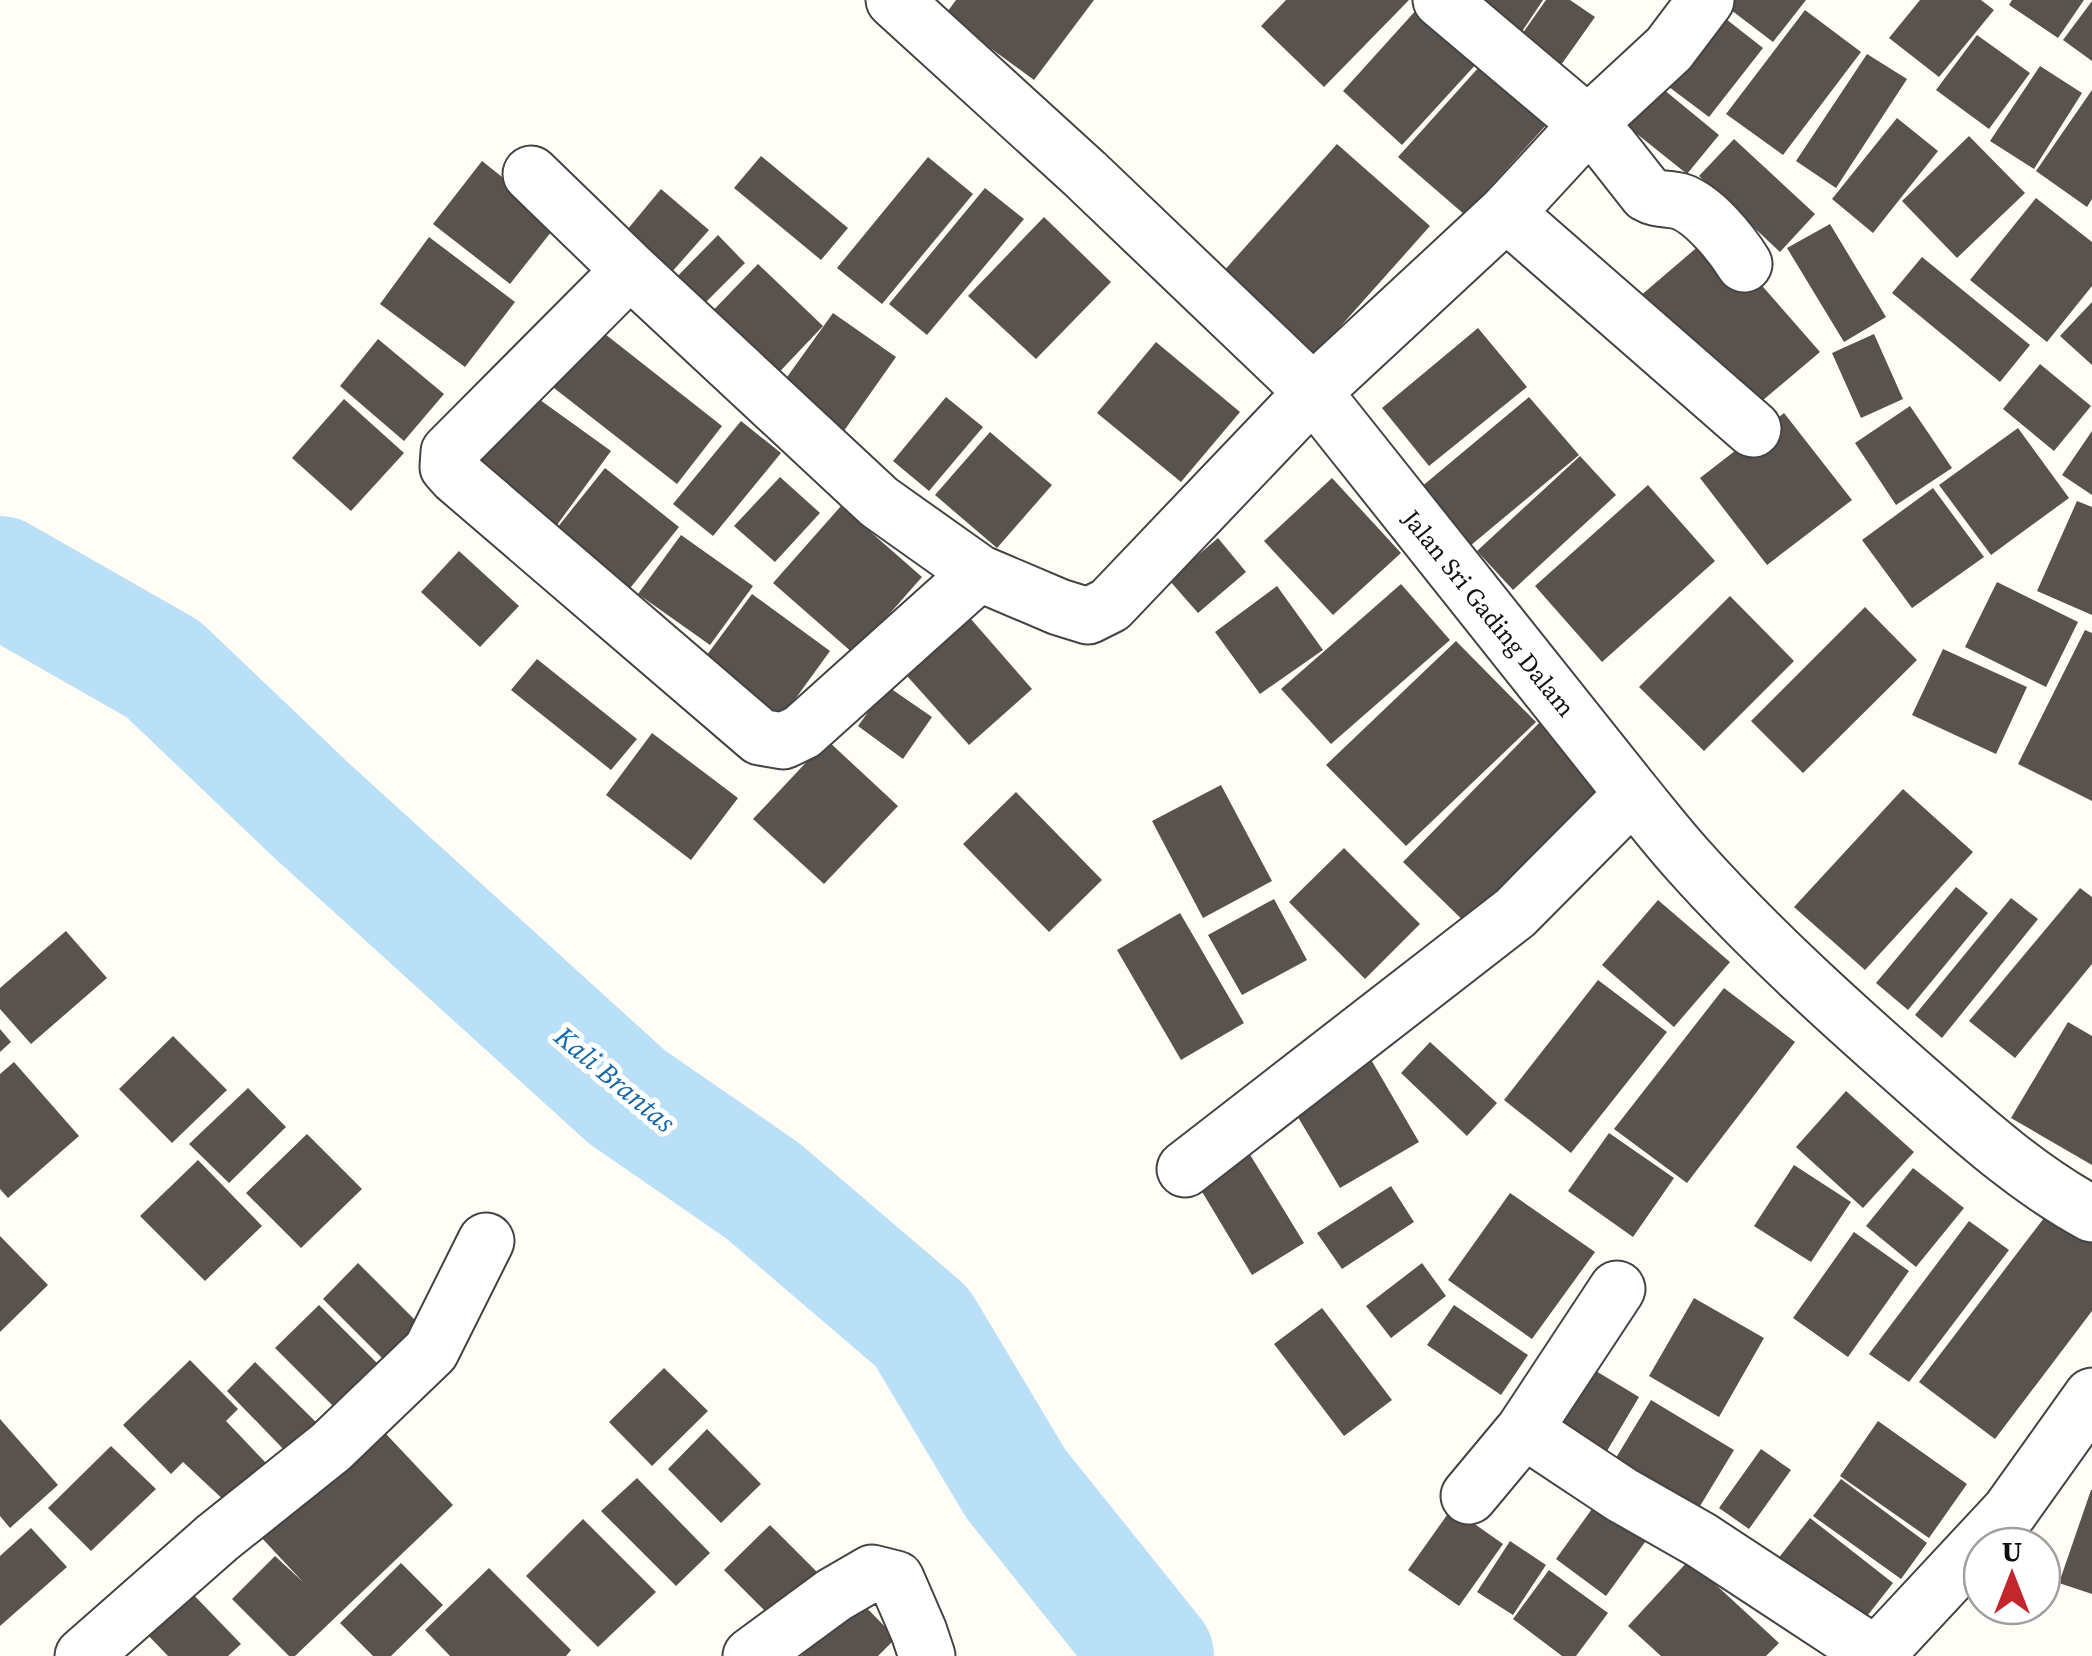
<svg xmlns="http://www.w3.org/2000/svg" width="2092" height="1656" font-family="'Source Serif 4',serif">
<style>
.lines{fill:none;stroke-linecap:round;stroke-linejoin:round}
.river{stroke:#b9e0f7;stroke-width:120}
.building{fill:#5a524d}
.minor-casing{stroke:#444;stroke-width:59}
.minor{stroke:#fff;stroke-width:55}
.labels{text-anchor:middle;stroke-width:10;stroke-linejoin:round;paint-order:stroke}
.street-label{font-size:25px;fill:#111;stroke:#fff}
.water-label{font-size:28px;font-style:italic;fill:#1768a6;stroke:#fff}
</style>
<rect width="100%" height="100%" fill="#fffdf5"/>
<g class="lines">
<path class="river" d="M0,576L163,669L311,810L627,1097L763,1191L922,1327L1016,1484L1154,1656"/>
</g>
<path class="building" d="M956,0H1094L1034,80L945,15Z
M1286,0H1409L1324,87L1261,26Z
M1484,0H1543L1515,42L1474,16Z
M1546,0H1570L1595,17L1561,65L1520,37Z
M1718,0H1806L1773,42Z
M1920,0H1981L1994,10L1939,77L1889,38Z
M2012,0H2084L2058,38L2009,5Z
M2092,1V61L2063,40Z
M1418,8L1478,62L1402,145L1343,91Z
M1712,8L1763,48L1709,117L1657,78Z
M1805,10L1861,52L1783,155L1726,114Z
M1977,35L2030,73L1989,129L1936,90Z
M1867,54L1907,79L1836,188L1796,161Z
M1480,66L1547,124L1465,215L1398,157Z
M2040,66L2082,93L2034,169L1990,141Z
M1646,75L1719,135L1687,174L1612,114Z
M2092,90V199L2087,207L2036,171Z
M1897,118L1938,151L1873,233L1832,199Z
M1969,136L2025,193L1957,258L1902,201Z
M1734,139L1815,214L1780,252L1699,176Z
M1337,144L1430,226L1307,364L1214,282Z
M761,156L848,228L821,260L734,188Z
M928,157L973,194L882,304L837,268Z
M482,161L559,222L510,284L433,224Z
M985,188L1024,219L927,335L889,304Z
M661,189L709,230L663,282L617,242Z
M2036,198L2092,242V286L2047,342L1970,280Z
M1044,217L1111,282L1036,359L968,296Z
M1830,224L1886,317L1844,342L1787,248Z
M1715,232L1820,352L1743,417L1639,297Z
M718,235L745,263L688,320L660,294Z
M429,237L515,302L465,367L380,304Z
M1922,257L2030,345L2000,382L1892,293Z
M758,264L823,326L768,384L702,322Z
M2092,302V365L2060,336Z
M833,313L896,357L841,435L777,391Z
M591,323L722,426L677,484L545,381Z
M1478,328L1527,387L1429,466L1382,408Z
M1874,334L1903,399L1861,418L1832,353Z
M378,339L444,394L404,441L340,386Z
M1156,342L1240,412L1181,482L1097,413Z
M2040,364L2091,406L2054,451L2003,409Z
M529,392L611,451L557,525L475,466Z
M946,397L983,427L929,491L893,461Z
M1529,397L1579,455L1470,546L1420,488Z
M344,399L404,453L351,511L292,458Z
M1910,406L1952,468L1896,505L1855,443Z
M1784,413L1852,500L1767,565L1700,478Z
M741,421L781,453L713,536L673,504Z
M2018,428L2069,498L1991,555L1939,485Z
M2092,431V495L2062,475Z
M990,432L1052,485L997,548L935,495Z
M1580,456L1616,495L1513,590L1477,551Z
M605,468L679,527L623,597L549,538Z
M780,477L820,513L775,562L734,526Z
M1332,478L1401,553L1333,615L1264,541Z
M1648,485L1715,561L1602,662L1535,586Z
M1933,488L1984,557L1912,608L1862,540Z
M2077,501L2092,507V615L2037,591Z
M841,506L922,577L854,654L773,583Z
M681,535L753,586L710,645L638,594Z
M1218,538L1246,572L1198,613L1169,580Z
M459,551L519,606L480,647L421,592Z
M1997,582L2078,622L2046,687L1965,647Z
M1401,584L1450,640L1331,744L1281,689Z
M1277,586L1323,650L1260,694L1215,632Z
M752,594L830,651L780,720L701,663Z
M1730,596L1794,661L1704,751L1639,687Z
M1865,607L1917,660L1803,773L1751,721Z
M964,611L1032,689L969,745L899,667Z
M2085,630L2092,633V801L2018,764Z
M1456,641L1536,722L1406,846L1326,765Z
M1943,649L2027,687L1996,754L1912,715Z
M537,659L637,739L611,770L511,690Z
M887,686L932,717L903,759L858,726Z
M1540,722L1613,792L1476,933L1403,862Z
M652,733L738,798L691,860L606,795Z
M827,740L898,806L824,884L753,819Z
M1221,785L1272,881L1203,918L1152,821Z
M1903,789L1973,852L1865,970L1794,907Z
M1016,792L1102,880L1049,932L963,844Z
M1344,848L1420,924L1365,979L1289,902Z
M1956,887L1988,913L1908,1010L1876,983Z
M2080,888L2092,897V964L2015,1058L1969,1021Z
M2011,898L2038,919L1942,1038L1915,1015Z
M1274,899L1307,960L1242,995L1208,935Z
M1658,900L1730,962L1674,1027L1602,965Z
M1180,913L1244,1023L1181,1060L1117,950Z
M66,931L107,978L31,1044L0,1009V988Z
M1598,980L1667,1032L1571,1153L1504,1100Z
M1724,988L1795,1042L1687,1183L1614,1129Z
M2068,1022L2092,1036V1165L2011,1118Z
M0,1029L11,1042L0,1052Z
M173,1036L227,1090L172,1143L119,1089Z
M1430,1042L1497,1103L1467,1136L1401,1073Z
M1366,1051L1419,1142L1340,1188L1286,1097Z
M14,1062L79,1136L8,1198L0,1189V1074Z
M248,1088L286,1127L229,1183L189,1144Z
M1846,1091L1914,1152L1863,1208L1796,1147Z
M1609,1133L1674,1178L1633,1237L1568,1191Z
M307,1134L362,1189L301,1248L246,1193Z
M1249,1153L1304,1243L1252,1275L1198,1185Z
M198,1160L262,1226L205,1281L140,1216Z
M1794,1165L1851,1202L1811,1262L1754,1226Z
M1913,1168L1964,1208L1916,1267L1866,1226Z
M1391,1186L1414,1222L1342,1269L1317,1233Z
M1510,1193L1595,1252L1532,1339L1448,1280Z
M2050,1210L2092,1242V1311L1995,1439L1919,1382Z
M1969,1221L2009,1250L1909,1382L1869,1354Z
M1854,1232L1909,1271L1848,1357L1793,1318Z
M0,1236L48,1285L0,1332Z
M358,1263L427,1332L392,1368L323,1299Z
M1422,1263L1446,1296L1391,1338L1366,1306Z
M1694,1298L1764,1338L1719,1417L1649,1376Z
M319,1305L386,1372L343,1416L275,1348Z
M1454,1305L1528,1355L1501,1395L1427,1345Z
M1322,1308L1392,1400L1344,1436L1274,1344Z
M190,1360L238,1409L226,1421L266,1463L227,1503L183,1462L171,1474L123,1425Z
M255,1362L322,1428L292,1458L227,1391Z
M1581,1362L1639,1397L1607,1451L1548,1416Z
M664,1368L708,1411L652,1466L609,1422Z
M1651,1400L1734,1450L1694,1516L1611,1466Z
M371,1418L453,1505L295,1656H289L232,1599L275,1556L303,1582L259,1535Z
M0,1419L58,1485L10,1528L0,1516Z
M1878,1421L1967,1484L1929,1538L1840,1476Z
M707,1429L761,1484L721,1523L668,1469Z
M111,1446L156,1489L91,1551L48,1508Z
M1761,1449L1791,1470L1749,1529L1719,1508Z
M637,1478L710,1553L676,1586L601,1511Z
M1841,1479L1927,1543L1901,1579L1813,1516Z
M2091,1490H2092V1594L2059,1583Z
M1602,1495L1653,1531L1606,1596L1556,1559Z
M1452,1508L1503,1544L1459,1606L1408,1570Z
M1810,1518L1893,1583L1853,1634L1770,1569Z
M583,1519L656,1592L598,1647L526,1576Z
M770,1525L824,1579L779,1625L724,1570Z
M31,1528L67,1567L0,1626V1556Z
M1510,1541L1546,1565L1513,1615L1477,1592Z
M1689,1560L1779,1643L1766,1656H1661L1628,1626Z
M401,1563L443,1605L391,1656H373L340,1623Z
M489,1568L571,1650L566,1656H450L425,1630Z
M1549,1570L1608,1613L1576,1656H1562L1513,1619Z
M186,1587L241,1644L228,1656H168L142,1629Z
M858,1599L896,1638L878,1656H801Z"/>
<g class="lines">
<g class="minor-casing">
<path id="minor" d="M894,0L1085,174L1313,392L1633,794C1651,816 1668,838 1687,859C1761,942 1845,1017 1928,1090C1980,1136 2031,1181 2092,1214
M1441,0L1588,124L1610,147L1647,194C1657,200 1667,198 1679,201C1703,208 1731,243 1744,264
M531,174L630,270L879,502L979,573L1059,607L1088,616L1110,605L1313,392L1506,213L1588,124L1669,49L1706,0
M1506,213L1753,429
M630,270L449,452L448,467L456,476L760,737L783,741L802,732L979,573
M1185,1169L1515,913L1633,794
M1524,1430L1622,1495L1701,1540L1876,1655
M1469,1496L1524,1430L1617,1289
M83,1656L217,1538L331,1447L431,1351L486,1241
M751,1656L834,1595L872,1573L896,1579L919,1632L927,1656
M1875,1656L2010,1511L2092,1396"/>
</g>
<use href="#minor" class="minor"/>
</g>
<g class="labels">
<g class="street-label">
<text transform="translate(1489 613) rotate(51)" y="9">Jalan Sri Gading Dalam</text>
</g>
<g class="water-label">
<text transform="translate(615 1079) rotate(40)" y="10">Kali Brantas</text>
</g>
</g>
<g transform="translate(2012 1576)"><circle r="48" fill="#ffffff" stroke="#a0a0a0" stroke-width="2.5"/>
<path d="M0-8L18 38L0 25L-18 38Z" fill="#c4262e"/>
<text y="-15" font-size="28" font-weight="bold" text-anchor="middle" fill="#111111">U</text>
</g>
</svg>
